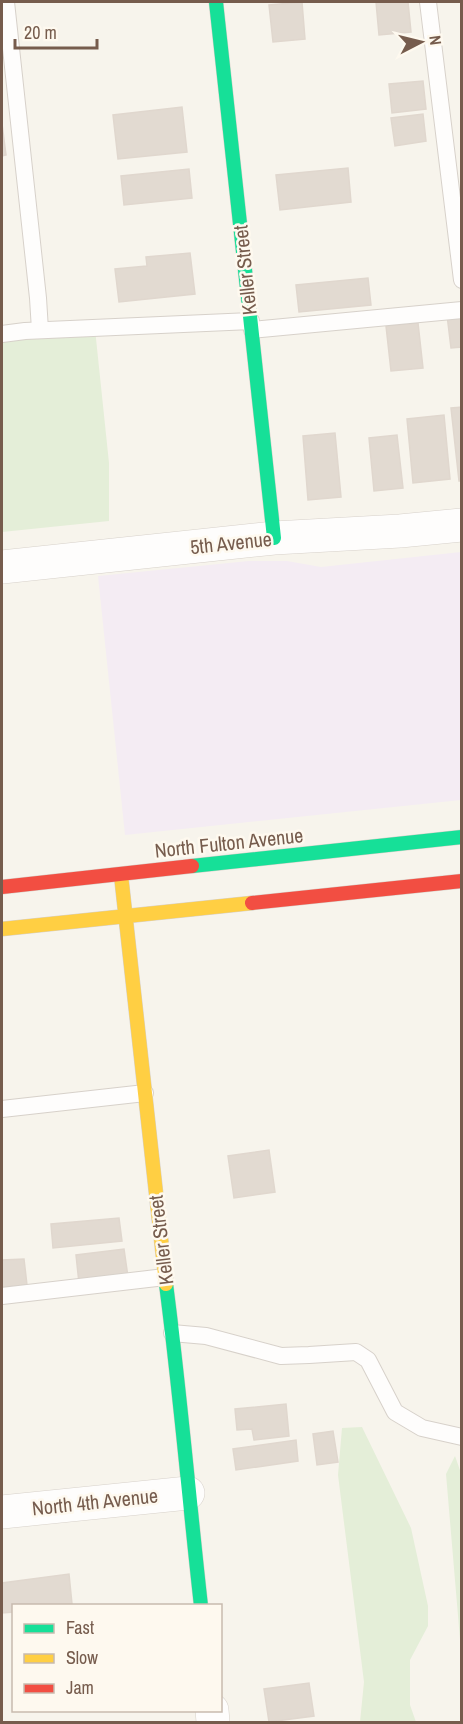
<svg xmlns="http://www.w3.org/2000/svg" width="463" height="1724" font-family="'Archivo Narrow',sans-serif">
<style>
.education{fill:#f4ecf3}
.green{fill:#e4eed8}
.building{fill:#e2dad1;stroke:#e0d7ce;stroke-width:1.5}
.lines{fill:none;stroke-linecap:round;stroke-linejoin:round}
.lane-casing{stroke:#d7d1ca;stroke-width:18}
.street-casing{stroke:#d7d1ca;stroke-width:34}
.fast-casing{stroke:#d7d0c9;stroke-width:15}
.slow-casing{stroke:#d7d0c9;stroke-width:15}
.jam-casing{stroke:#d7d0c9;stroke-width:15}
.lane{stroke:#fefdfc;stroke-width:16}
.street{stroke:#fefdfc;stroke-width:33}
.fast{stroke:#16e098;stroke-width:14}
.slow{stroke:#ffcf43;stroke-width:14}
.jam{stroke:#f24e42;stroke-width:14}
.labels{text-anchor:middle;stroke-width:5;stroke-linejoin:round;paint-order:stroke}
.street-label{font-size:20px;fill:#765c4d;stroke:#fef9ef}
</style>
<rect width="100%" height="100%" fill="#f7f4ec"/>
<path class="education" d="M461,552V800L125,835L98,576L249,561H287L321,567Z"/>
<path class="green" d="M95,329L109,463V521L2,532V340Z
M362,1427L411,1528L428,1606V1626L410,1660V1705L416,1722H360L364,1682L338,1475L342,1428Z
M455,1456L462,1476L461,1651L446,1474Z"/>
<path class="building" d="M302,2L305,39L273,42L269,5Z
M376,2H408L411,32L379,35Z
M423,81L426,109L392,113L389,84Z
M182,107L187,152L118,159L113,115Z
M423,114L426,141L395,146L391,118Z
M2,124L6,155L2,156Z
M348,168L351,202L280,210L276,175Z
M189,169L192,198L124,205L121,176Z
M190,253L195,294L119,302L115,269L147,266L146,257Z
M368,278L371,305L299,312L296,285Z
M462,314V347L451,348L447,315Z
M418,323L423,368L391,371L386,326Z
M462,407V481H459L451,408Z
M444,415L450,479L413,483L407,419Z
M335,433L341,497L308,500L303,436Z
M397,435L403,488L374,491L369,438Z
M269,1150L275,1192L234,1198L228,1156Z
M119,1218L122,1241L53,1248L51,1224Z
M124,1249L128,1277L79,1283L76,1255Z
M24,1259L27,1285L2,1287V1260Z
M286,1404L289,1436L254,1440L252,1429L237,1430L235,1409Z
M333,1431L338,1462L317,1465L313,1434Z
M296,1440L298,1461L236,1470L233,1449Z
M69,1574L72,1604L14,1606V1612L2,1613V1583Z
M309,1683L314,1716L269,1722L264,1689Z"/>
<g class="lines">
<g class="lane-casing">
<path id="lane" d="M6,2L38,298L40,330
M428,2L462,280
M252,330L462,310
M2,334L25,331L251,321
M2,1109L145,1093
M2,1296L165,1277
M172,1333L206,1336L281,1356L309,1355L356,1352L368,1360L395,1412L422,1428L462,1437"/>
</g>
<g class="street-casing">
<path id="street" d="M2,567L274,538L400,531L462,525
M2,1512L188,1493
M212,1710L213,1722"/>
</g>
<g class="fast-casing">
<path id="fast" d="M216,2L274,538
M192,866L462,837
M166,1284C180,1391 189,1499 201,1606"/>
</g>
<g class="slow-casing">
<path id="slow" d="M121,875L166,1284
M2,929L252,903"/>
</g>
<g class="jam-casing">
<path id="jam" d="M2,887L192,866
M252,903L462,881"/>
</g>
<use href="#lane" class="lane"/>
<use href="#street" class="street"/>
<use href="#fast" class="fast"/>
<use href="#slow" class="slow"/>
<use href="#jam" class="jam"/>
</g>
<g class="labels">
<g class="street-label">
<text transform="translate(245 270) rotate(-96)" y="7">Keller Street</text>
<text transform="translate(231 543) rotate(-6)" y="7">5th Avenue</text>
<text transform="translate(229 843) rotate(-6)" y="7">North Fulton Avenue</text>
<text transform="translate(161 1240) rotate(-97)" y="7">Keller Street</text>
<text transform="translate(95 1502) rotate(-6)" y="7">North 4th Avenue</text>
</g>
</g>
<rect width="463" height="1724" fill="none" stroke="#765c4d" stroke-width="6"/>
<rect x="12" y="1604" width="210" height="108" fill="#fef9ef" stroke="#c8baae" stroke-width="1.5"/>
<rect x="24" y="1624" width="30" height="9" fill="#16e098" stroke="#c8baae" stroke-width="1.5"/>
<text x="66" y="1634" font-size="18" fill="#765c4d">Fast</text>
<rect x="24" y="1654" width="30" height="9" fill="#ffcf43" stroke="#c8baae" stroke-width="1.5"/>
<text x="66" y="1664" font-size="18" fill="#765c4d">Slow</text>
<rect x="24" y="1684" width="30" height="9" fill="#f24e42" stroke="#c8baae" stroke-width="1.5"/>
<text x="66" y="1694" font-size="18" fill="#765c4d">Jam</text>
<g transform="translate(421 42) rotate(83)" stroke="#fef9ef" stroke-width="4.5" paint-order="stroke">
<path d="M0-4.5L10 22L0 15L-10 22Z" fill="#765c4d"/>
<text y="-9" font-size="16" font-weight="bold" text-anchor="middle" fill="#765c4d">N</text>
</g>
<path d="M15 39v9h82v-9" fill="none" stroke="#765c4d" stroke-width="3"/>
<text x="24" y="39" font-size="18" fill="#765c4d" stroke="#fef9ef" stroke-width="4.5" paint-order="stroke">20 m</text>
</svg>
